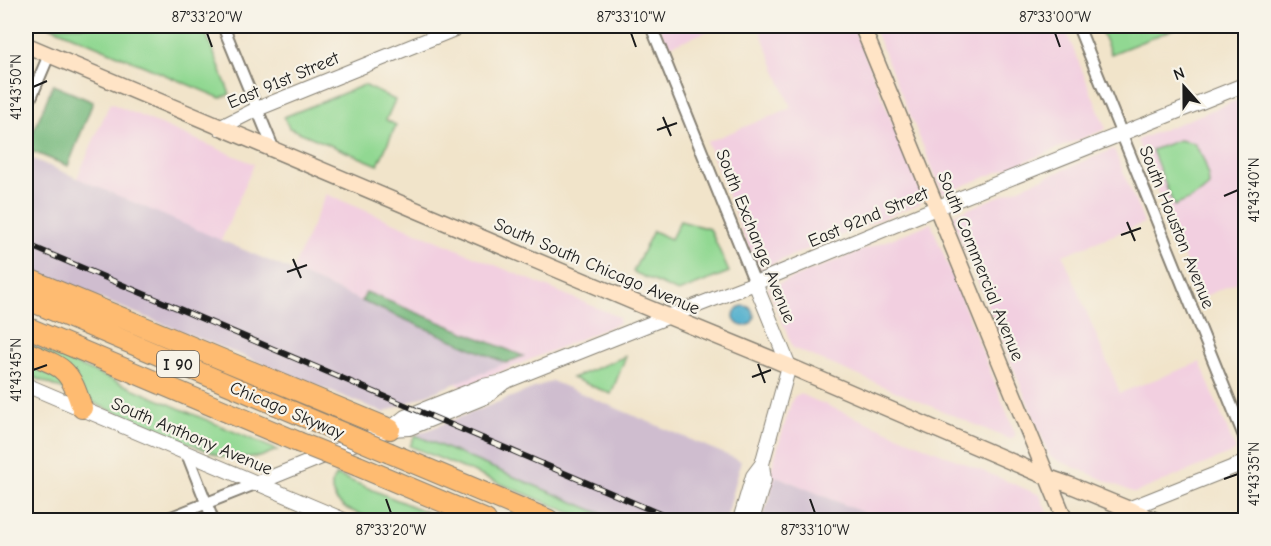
<svg xmlns="http://www.w3.org/2000/svg" width="1271" height="546" font-family="'Comic Neue',sans-serif">
<style>
.built{fill:#f2cfe0}
.industrial{fill:#cfbdcf}
.green{fill:#91d892;stroke:#567a57;stroke-width:1.5}
.forest{fill:#74b87c;stroke:#486a4c;stroke-width:1.5}
.water{fill:#4dadcc;stroke:#346474;stroke-width:1.5}
.lines{fill:none;stroke-linecap:round;stroke-linejoin:round}
.minor-casing{stroke:#868073;stroke-width:14}
.tertiary-casing{stroke:#868073;stroke-width:16}
.secondary-casing{stroke:#868073;stroke-width:18}
.motorway-casing{stroke:#868073;stroke-width:22}
.minor{stroke:#fff;stroke-width:10}
.tertiary{stroke:#fff;stroke-width:14}
.secondary{stroke:#ffe4c6;stroke-width:15}
.motorway{stroke:#febb71;stroke-width:20}
.rail-casing{stroke:#1c1c1c;stroke-width:6}
.rail{stroke:#f7f3e8;stroke-width:4;stroke-dasharray:11;stroke-linecap:butt}
.motorway-bridge-casing{stroke:#868073;stroke-width:22;stroke-linecap:butt}
.motorway-bridge{stroke:#febb71;stroke-width:20}
.ticks{fill:none;stroke:#1c1c1c;stroke-width:2}
.labels{text-anchor:middle;stroke-width:4.5;stroke-linejoin:round;paint-order:stroke}
.shield{fill:#f7f3e8;stroke:#5e5c59;stroke-width:1.5}
.shield-label{font-size:16px;font-weight:bold;fill:#1c1c1c}
.street-label{font-size:18px;fill:#1c1c1c;stroke:#f7f3e8}
.neatline{fill:none;stroke:#1c1c1c;stroke-width:2}
.ticks-label{font-size:15px;text-anchor:middle;fill:#1c1c1c}
</style>
<rect width="100%" height="100%" fill="#f7f3e8"/>
<filter id="ink" filterUnits="userSpaceOnUse"><feTurbulence type="fractalNoise" baseFrequency=".0167" numOctaves="2"/><feDisplacementMap in="SourceGraphic" scale="12" xChannelSelector="R" yChannelSelector="G"/><feConvolveMatrix kernelMatrix="1 2 1 2 8 2 1 2 1" color-interpolation-filters="sRGB"/></filter>
<filter id="wash" filterUnits="userSpaceOnUse"><feTurbulence type="fractalNoise" baseFrequency=".008" numOctaves="4" result="noise"/><feDisplacementMap in="SourceGraphic" scale="24" xChannelSelector="R" yChannelSelector="G"/><feGaussianBlur stdDeviation="1.35" result="paint"/><feColorMatrix in="noise" values="0 0 0 0 0 0 0 0 0 0 0 0 0 0 0 0 0 1.4 0 .05"/><feComposite in="paint" operator="in"/></filter>
<g filter="url(#wash)">
<rect width="100%" height="100%" fill="#f1e4ca"/>
<path class="built" d="M659,26H721L667,47Z
M758,26H853L922,195V200L918,204L757,270L707,142L791,108Z
M873,26H971L973,30L983,26H1064L1106,129L943,194Z
M1245,97V279L1200,298L1137,140Z
M110,103L254,164L221,241L77,178Z
M1114,149L1144,223L1063,255L1120,393L1200,362L1236,451L1135,493L1050,457L951,216Z
M326,194L619,317V323L464,387L455,383L505,362L292,271Z
M931,223L1015,433V436L1012,439H1009L793,348L768,288Z
M800,394L1040,495L1050,520H881L776,476L772,490L766,487L792,400L795,396Z"/>
<path class="industrial" d="M26,156L362,301L506,363L387,411L385,413L26,269Z
M552,381L741,461L726,520H614L415,435Z
M776,476L881,520H762Z"/>
<path class="green" d="M49,26H203L230,94L220,98Z
M1099,26H1179V27L1111,54Z
M364,85L395,100L386,120L396,125L378,165L289,128L284,117Z
M1179,140L1194,143C1204,159 1208,166 1209,186C1199,196 1187,201 1174,206L1152,150Z
M680,221L710,229L729,272L678,292L633,272L653,231L671,239Z
M26,343L277,450L260,457H222L100,406L92,402Z
M626,356L611,394L572,378Z
M26,363L60,380L66,391L26,374Z
M415,435L616,520H588L410,446Z
M337,475L445,520H374L345,508L336,500L332,491V483Z"/>
<path class="forest" d="M53,85L93,102L68,166L26,149Z
M366,292L523,356L506,363L362,301Z"/>
<path class="water" d="M734 316a10 10 0 1 1 20 0a10 10 0 1 1-20 0Z"/>
</g>
<g filter="url(#ink)">
<g class="lines">
<g class="minor-casing">
<path id="minor" d="M223,26L274,150
M651,26L755,283
M1078,26L1246,441
M26,109L49,55
M187,454L213,520
M164,520L255,484"/>
</g>
<g class="tertiary-casing">
<path id="tertiary" d="M219,128L257,109L462,26
M26,385L344,520
M390,429L409,428L487,396L503,383
M255,484L390,429L405,417L483,386L504,382L667,317L755,283L936,208L1246,84
M1128,509L1246,462
M740,520L753,476L762,464L789,366L755,283
M752,520L764,480L762,464"/>
</g>
<g class="secondary-casing">
<path id="secondary" d="M862,26L1065,520
M26,45L648,308L789,366L1047,477L1070,485L1155,520"/>
</g>
<g class="motorway-casing">
<path id="motorway" d="M26,278L390,429
M26,299L331,428
M26,327L298,442
M26,352C64,368 69,367 82,408
M390,453L549,520
M358,466L486,520"/>
</g>
<use href="#minor" class="minor"/>
<use href="#tertiary" class="tertiary"/>
<use href="#secondary" class="secondary"/>
<use href="#motorway" class="motorway"/>
<g class="rail-casing">
<path id="rail" d="M26,244L344,379L674,520"/>
</g>
<use href="#rail" class="rail"/>
<g class="motorway-bridge-casing">
<path id="motorway-bridge" d="M331,428L390,453
M298,442L358,466"/>
</g>
<use href="#motorway-bridge" class="motorway-bridge"/>
</g>
</g>
<path class="ticks" d="M207,33L212,47M631,33L636,47M1055,33L1060,47M33,87L47,81M663,117L671,136M657,130L677,123M1224,196L1238,190M1127,222L1135,241M1121,235L1141,228M293,259L301,278M287,272L307,265M758,364L765,383M33,370L47,365M752,377L771,370M1224,479L1238,474M386,499L391,513M810,499L815,513"/>
<g class="labels">
<rect class="shield" x="157" y="351" width="42" height="26" rx="4.5"/>
<g class="shield-label">
<text x="178" y="370">I 90</text>
</g>
<g class="street-label">
<text transform="translate(283 80) rotate(-23)" y="6">East 91st Street</text>
<text transform="translate(868 217) rotate(-23)" y="6">East 92nd Street</text>
<text transform="translate(1177 227) rotate(68)" y="6">South Houston Avenue</text>
<text transform="translate(756 236) rotate(68)" y="6">South Exchange Avenue</text>
<text transform="translate(597 266) rotate(23)" y="6">South South Chicago Avenue</text>
<text transform="translate(981 266) rotate(68)" y="6">South Commercial Avenue</text>
<text transform="translate(287 410) rotate(23)" y="6">Chicago Skyway</text>
<text transform="translate(192 436) rotate(23)" y="6">South Anthony Avenue</text>
</g>
</g>
<rect width="1271" height="546" fill="none" stroke="#f7f3e8" stroke-width="66"/>
<g transform="translate(1184 87) rotate(339)" stroke="#f7f3e8" stroke-width="4.5" paint-order="stroke">
<path d="M0-4.5L10 22L0 15L-10 22Z" fill="#1c1c1c"/>
<text y="-9" font-size="16" font-weight="bold" text-anchor="middle" fill="#1c1c1c">N</text>
</g>
<rect x="33" y="33" width="1205" height="480" class="neatline"/>
<g class="ticks-label">
<text x="207" y="22">87°33'20"W</text>
<text x="631" y="22">87°33'10"W</text>
<text x="1055" y="22">87°33'00"W</text>
<text transform="translate(16 87) rotate(-90)" y="5">41°43'50"N</text>
<text transform="translate(1254 190) rotate(-90)" y="5">41°43'40"N</text>
<text transform="translate(16 370) rotate(-90)" y="5">41°43'45"N</text>
<text transform="translate(1254 474) rotate(-90)" y="5">41°43'35"N</text>
<text x="391" y="535">87°33'20"W</text>
<text x="815" y="535">87°33'10"W</text>
</g>
</svg>
